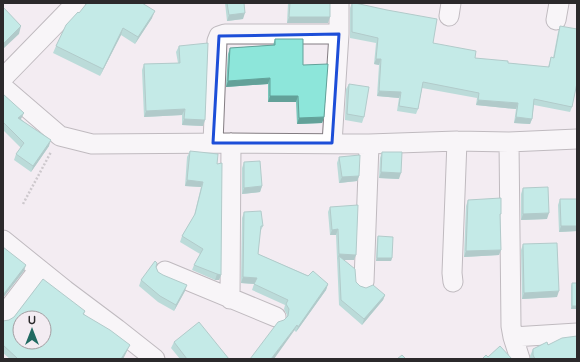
<svg xmlns="http://www.w3.org/2000/svg" width="580" height="362" font-family="'Varela Round',sans-serif">
<style>
.lines{fill:none;stroke-linecap:round;stroke-linejoin:round}
.minor-casing{stroke:#837d82;stroke-width:21}
.path{stroke:#a09b9f;stroke-width:2.5;stroke-dasharray:2 2;stroke-linecap:butt}
.minor{stroke:#fff;stroke-width:19}
.wall{fill:#79c6bb}
.shaded-wall{fill:#63a199}
.building{fill:#8de6da;stroke:#63a199;fill-rule:evenodd}
.marked{fill:none;stroke:#1d4ed8;stroke-width:3;stroke-linejoin:round}
</style>
<rect width="100%" height="100%" fill="#f3ecf2"/>
<g class="lines">
<g class="minor-casing">
<path id="minor" d="M449,16L451,3
M556,20L559,3
M3,78L76,3
M3,87L60,136L92,144L231,143L369,144L457,141L509,142L577,139
M509,142L511,326L513,337L520,359
M213,143L217,41L219,36L225,34H339
M332,143L339,34V3
M3,240L65,290L117,329L155,359
M165,271L276,317
M364,282L369,144
M453,282L452,273L457,141
M230,299L231,143
M3,316L39,269
M513,337L577,333"/>
</g>
<path class="path" d="M23,204L51,152"/>
<use href="#minor" class="minor"/>
</g>
<path class="wall" d="M225,3H244L243,19L227,21Z
M288,3H330L328,23H287Z
M352,3L433,43L475,58L508,63L548,67L551,57L553,58L558,32L560,26L572,107L570,112L534,105L532,119L530,124L514,123L516,109L476,105L477,98L422,88L418,109L416,114L397,111L399,98L377,96L379,65L374,64L376,43L350,38V8Z
M79,13L152,18L135,44L121,35L100,76L53,53L56,46Z
M275,39L303,65L324,117L322,123L297,124L296,102H268V84L226,87L228,54L230,48L273,45Z
M179,46L203,126L182,125V115L144,117L142,70L144,64L178,63L176,52Z
M349,84L364,117L362,123L345,120L346,89Z
M3,94L21,119L49,146L31,172L14,160L16,154L21,148L3,130Z
M190,151L217,164L221,275L219,280H215L192,270L194,265L200,254L180,242L182,236L194,216L201,187L185,186L187,157Z
M382,152L399,179L379,178L380,158Z
M339,157L359,176L357,181L339,183L337,163Z
M244,162L262,186L260,192L242,194V168Z
M523,188L547,219L521,220V194Z
M560,199H577V231L559,232L558,205Z
M468,200L500,217L499,255L464,257L466,206Z
M330,207L354,260H344L356,282L360,286L385,295L383,300L362,325L339,305L336,235H330L328,212Z
M244,212L263,226L260,232L258,254L328,284L326,290L296,332L284,320L286,318L287,315L284,309L285,305L252,290L254,284L241,283L242,218Z
M378,236L392,258L391,261H376L377,239Z
M523,244L557,297L522,299L521,250Z
M156,267L158,272L185,291L174,311L158,302L139,286L141,280Z
M572,283L577,309H571V286Z
M85,311L84,314L127,351L123,359H10L3,353V321H4Z
M174,342L229,359H180L171,348Z
M533,349L577,359H530V356Z"/>
<path class="shaded-wall" d="M155,11L152,18L135,44L138,37Z
M245,13L243,19L227,21L229,15Z
M289,17H330L328,23H287Z
M21,26L19,34L3,49V44Z
M123,28L121,35L100,76L103,69Z
M376,59H381L379,65L374,64Z
M270,78L268,84L226,87L228,81Z
M379,91L401,92L399,98L377,96Z
M270,96H298L296,102H268Z
M478,100L518,103L516,109L476,105Z
M185,109L182,115L144,117L146,111Z
M24,113L21,119L16,124L18,118Z
M324,117L322,123L297,124L299,118Z
M516,117L532,119L530,124L514,123Z
M184,119L205,120L203,126L182,125Z
M51,140L49,146L31,172L33,166Z
M381,172L401,173L399,179L379,178Z
M359,176L357,181L339,183L342,177Z
M187,180L203,182L201,187L185,186Z
M262,186L260,192L242,194L244,188Z
M549,213L547,219L521,220L523,214Z
M561,226H577V231L559,232Z
M338,229L336,235H330L332,230Z
M501,250L499,255L464,257L466,251Z
M339,254L356,255L354,260H339V256L337,260Z
M377,258H392L391,261H376Z
M26,265L24,271L3,298V295Z
M217,274L221,275L219,280H215Z
M243,277L257,278L255,284L241,283Z
M328,284L326,290L296,332L298,327Z
M187,285L185,291L174,311L176,305Z
M559,291L557,297L522,299L524,293Z
M385,295L383,300L362,325L364,319Z
M572,306H577V309H571Z
M297,325L294,331L274,359H271Z
M130,345L123,359H121Z"/>
<path class="building" d="M87,3H142L155,11L138,37L123,28L103,69L56,46L66,25L78,12L79,13Z
M227,3H244L245,13L229,15Z
M290,3H330V17H289Z
M352,3H355L387,10L437,19L433,43L476,51L475,58L508,61V63L549,67L551,57L554,58L560,26L577,29V83L572,107L534,99L532,119L516,117L518,103L478,100L479,93L423,82L418,109L399,106L401,92L379,91L381,59H376L378,38L352,32Z
M3,7L21,26L3,44Z
M275,39H303V65L328,64L324,117L299,118L298,96H270V78L228,81L230,48L275,45Z
M208,43L205,120L184,119L185,109L146,111L144,64L180,63L179,46Z
M349,84L369,87L364,117L347,114Z
M3,94L24,113L18,118L51,140L33,166L16,154L24,143L3,122Z
M190,151L218,154L217,164L222,163L221,275L217,274L194,265L203,249L182,236L195,214L203,182L187,180Z
M382,152H402L401,173L381,172Z
M360,155L359,176L342,177L339,157Z
M260,161L262,186L244,188V162Z
M548,187L549,213L523,214V188Z
M501,198V214H500L501,250L466,251L468,200Z
M560,199H577V226H561Z
M358,205L356,255L339,254L338,229L332,230L330,207Z
M261,211L263,226H261L258,254L308,276L313,271L328,284L298,327L297,325L271,359H250L278,322L284,320L288,316L289,309L286,304L288,300L254,284L257,278L243,277L244,212Z
M378,236L393,237L392,258H377Z
M557,243L559,291L524,293L523,244Z
M3,247L26,265L3,295Z
M339,256L355,269L356,282L360,286L366,288L373,285L385,295L364,319L341,300Z
M155,261L157,263L156,267L158,272L163,275L187,285L176,305L160,296L141,280Z
M43,279L85,311L83,314L110,330L130,345L121,359H18L3,345V321L9,320L14,317ZM20,318H44V342H20Z
M572,283H577V306H572Z
M199,322L229,359H187L174,342Z
M577,336V359H535L533,355V349L547,342L548,345L562,338Z
M500,346L512,359H482L486,355L488,357Z
M402,355L406,359H397Z"/>
<path d="M0 0H580V362H0ZM339,34L332,143H213L219,36Z" fill="#f3ecf2" fill-opacity=".55" fill-rule="evenodd"/>
<path class="marked" d="M339,34L332,143H213L219,36Z"/>
<rect width="580" height="362" fill="none" stroke="#2b292b" stroke-width="8"/>
<g transform="translate(32 330)"><circle r="19" fill="#f3ecf2" stroke="#a39ea2"/>
<path d="M0-3L7 15L0 10L-7 15Z" fill="#216a62"/>
<text y="-6" font-size="11" font-weight="bold" text-anchor="middle" fill="#2b292b">U</text>
</g>
</svg>
